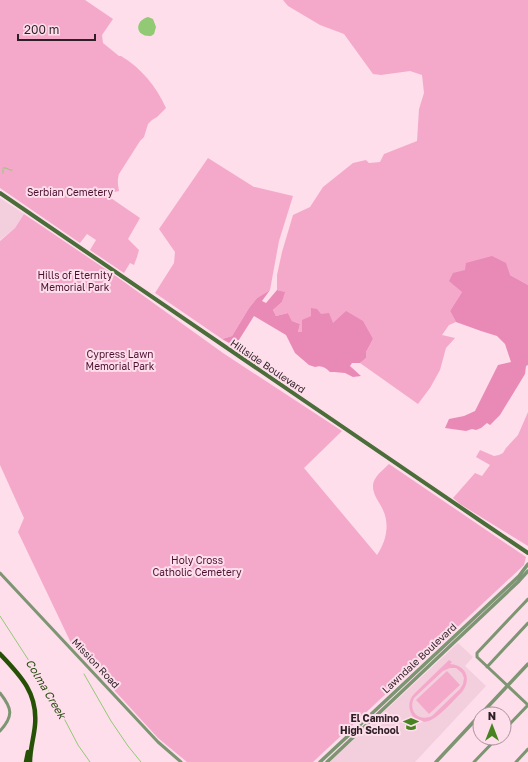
<svg xmlns="http://www.w3.org/2000/svg" width="528" height="762" font-family="'Golos Text',sans-serif">
<style>
.built{fill:#f3cedd}
.green{fill:#f4a9cb;fill-rule:evenodd}
.forest{fill:#e989b6}
.water{fill:#91c974}
.lines{fill:none;stroke-linecap:round;stroke-linejoin:round}
.stream{stroke:#91c974;stroke-width:1}
.minor{stroke:#7d9572;stroke-width:3}
.tertiary{stroke:#7d9572;stroke-width:3.5}
.secondary{stroke:#4a6d39;stroke-width:4}
.primary{stroke:#265006;stroke-width:4.5}
.labels{text-anchor:middle;stroke-width:4;stroke-linejoin:round;paint-order:stroke}
.park-label{font-size:10px;fill:#4c1131;stroke:#fedeeb}
.street-label{font-size:10px;fill:#2d1f25;stroke:#fedeeb}
.poi-label{font-size:10px;font-weight:bold;fill:#2d1f25;stroke:#fedeeb;text-anchor:end}
.water-label{font-size:11px;font-style:italic;fill:#284c12;stroke:#fedeeb}
</style>
<rect width="100%" height="100%" fill="#fedeeb"/>
<path class="built" d="M0,198L24,214L15,228L0,240Z
M458,643L473,657L465,666L486,686L415,762H330Z"/>
<path class="green" d="M0,0H85L113,19L102,35L103,43L119,56H121C141,68 156,86 166,108L157,117L152,120L148,124L144,137L140,141L119,174C117,180 118,185 119,191L105,194L140,218L128,239L139,250L137,257L134,265L130,263L124,273L90,250L96,240L87,234L80,243L0,188Z
M283,0H528V285L510,275L462,292L450,311L456,322L449,325L442,335L455,338L446,348L440,370L430,388L418,404L360,363L366,358V352L373,339L333,324L311,309V316L302,332H298L300,324L292,321L288,313L276,316L273,310L282,302L284,292L277,290V275L282,252L293,215L310,207L323,187L353,163L366,160L369,163L380,162L384,154L417,141L419,109L424,93L422,75L410,71L381,75L373,74L344,34L320,25L288,6Z
M208,158L254,187H255L293,196L279,241L270,290L257,298L249,308L232,336L222,339L155,293L174,263L175,252L159,229Z
M24,214L120,279L223,353L342,431L304,468L377,555C386,542 390,525 383,510C380,503 373,495 373,487C372,478 383,470 389,464L526,557L524,565L313,762H187L158,738L71,643L18,532L24,518L0,465V241L15,228Z
M528,412V546L460,504L453,498L475,473L482,476L490,465L476,457L480,450L494,456L499,455L503,453L506,448L518,435Z
M449,660L452,662L450,664C466,665 472,679 462,692C455,699 440,716 431,720C415,728 402,707 414,694ZM450,668H456L462,673L464,678L463,684L460,689L432,716C418,722 408,711 414,698L443,671Z
M447,671L460,685L429,714L416,700Z"/>
<path class="forest" d="M492,256L506,263L510,275L528,285V365L526,366L525,374L500,415L490,425L487,423L481,428L476,430L472,429L466,431L445,428L449,419L464,416L475,411L498,365L511,362L505,344L497,336L481,331L456,322L450,311L462,292L449,281L453,273L465,270L466,263Z
M270,290L262,301L266,303L277,290L285,292L282,302L273,310L276,316L288,313L292,321L300,324L298,332H302V320L311,316V308L317,309L321,314L329,313L333,323L346,311L363,321L373,339L366,352V358L360,363H352L350,366L361,376L353,377L345,373L334,372H330C325,367 321,365 315,367L309,365L295,353L286,335L254,316L237,343L232,341L229,343L222,339L232,336L249,308L257,298Z"/>
<path class="water" d="M148,17L153,19L156,27L154,34L151,36C135,37 134,21 148,17Z"/>
<g class="lines">
<path class="stream" d="M3,168H6L10,170H12
M3,170V173
M0,616L55,701L78,745L90,762
M84,674L111,721L128,746L141,762"/>
<path class="minor" d="M0,573L158,742L181,762
M528,599L477,653V657L528,705
M487,667L528,623
M0,693C12,708 14,716 0,731
M504,730L528,705
M474,762L497,738
M516,762L528,749"/>
<path class="tertiary" d="M481,714L528,664
M320,762L519,576L528,564
M327,762L518,582L528,571
M436,762L480,715"/>
<path class="secondary" d="M0,193L485,524L528,553"/>
<path class="primary" d="M0,654C20,675 38,693 35,725C34,737 30,749 30,762
M26,762L28,752"/>
</g>
<defs>
<g id="school-bare" transform="scale(1.2)"><path d="M0-5L7-2L0 1L-7-2ZM-4 1L0 2.5L4 1V4Q0 6-4 4Z" fill="#478320" stroke="#fedeeb" stroke-width="2.5" paint-order="stroke"/></g>
</defs>
<g fill-rule="evenodd">
<use href="#school-bare" x="411" y="724"/>
</g>
<g class="labels">
<g class="park-label">
<text x="70" y="196">Serbian Cemetery</text>
<text x="75" y="279">Hills of Eternity<tspan x="75" dy="12">Memorial Park</tspan></text>
<text x="120" y="358">Cypress Lawn<tspan x="120" dy="12">Memorial Park</tspan></text>
<text x="197" y="564">Holy Cross<tspan x="197" dy="12">Catholic Cemetery</tspan></text>
</g>
<g class="street-label">
<text transform="translate(268 366) rotate(34)" y="4">Hillside Boulevard</text>
<text transform="translate(419 658) rotate(-43)" y="4">Lawndale Boulevard</text>
<text transform="translate(96 663) rotate(47)" y="4">Mission Road</text>
</g>
<g class="poi-label">
<text x="399" y="722">El Camino<tspan x="399" dy="12">High School</tspan></text>
</g>
<g class="water-label">
<text transform="translate(46 689) rotate(59)" y="4">Colma Creek</text>
</g>
</g>
<g transform="translate(492 726)"><circle r="19" fill="#fedeeb" stroke="#aa929c"/>
<path d="M0-3L7 15L0 10L-7 15Z" fill="#478320"/>
<text y="-6" font-size="11" font-weight="bold" text-anchor="middle" fill="#2d1f25">N</text>
</g>
<path d="M18 34v6h77v-6" fill="none" stroke="#2d1f25" stroke-width="2"/>
<text x="24" y="34" font-size="12" fill="#2d1f25" stroke="#fedeeb" stroke-width="3" paint-order="stroke">200 m</text>
</svg>
